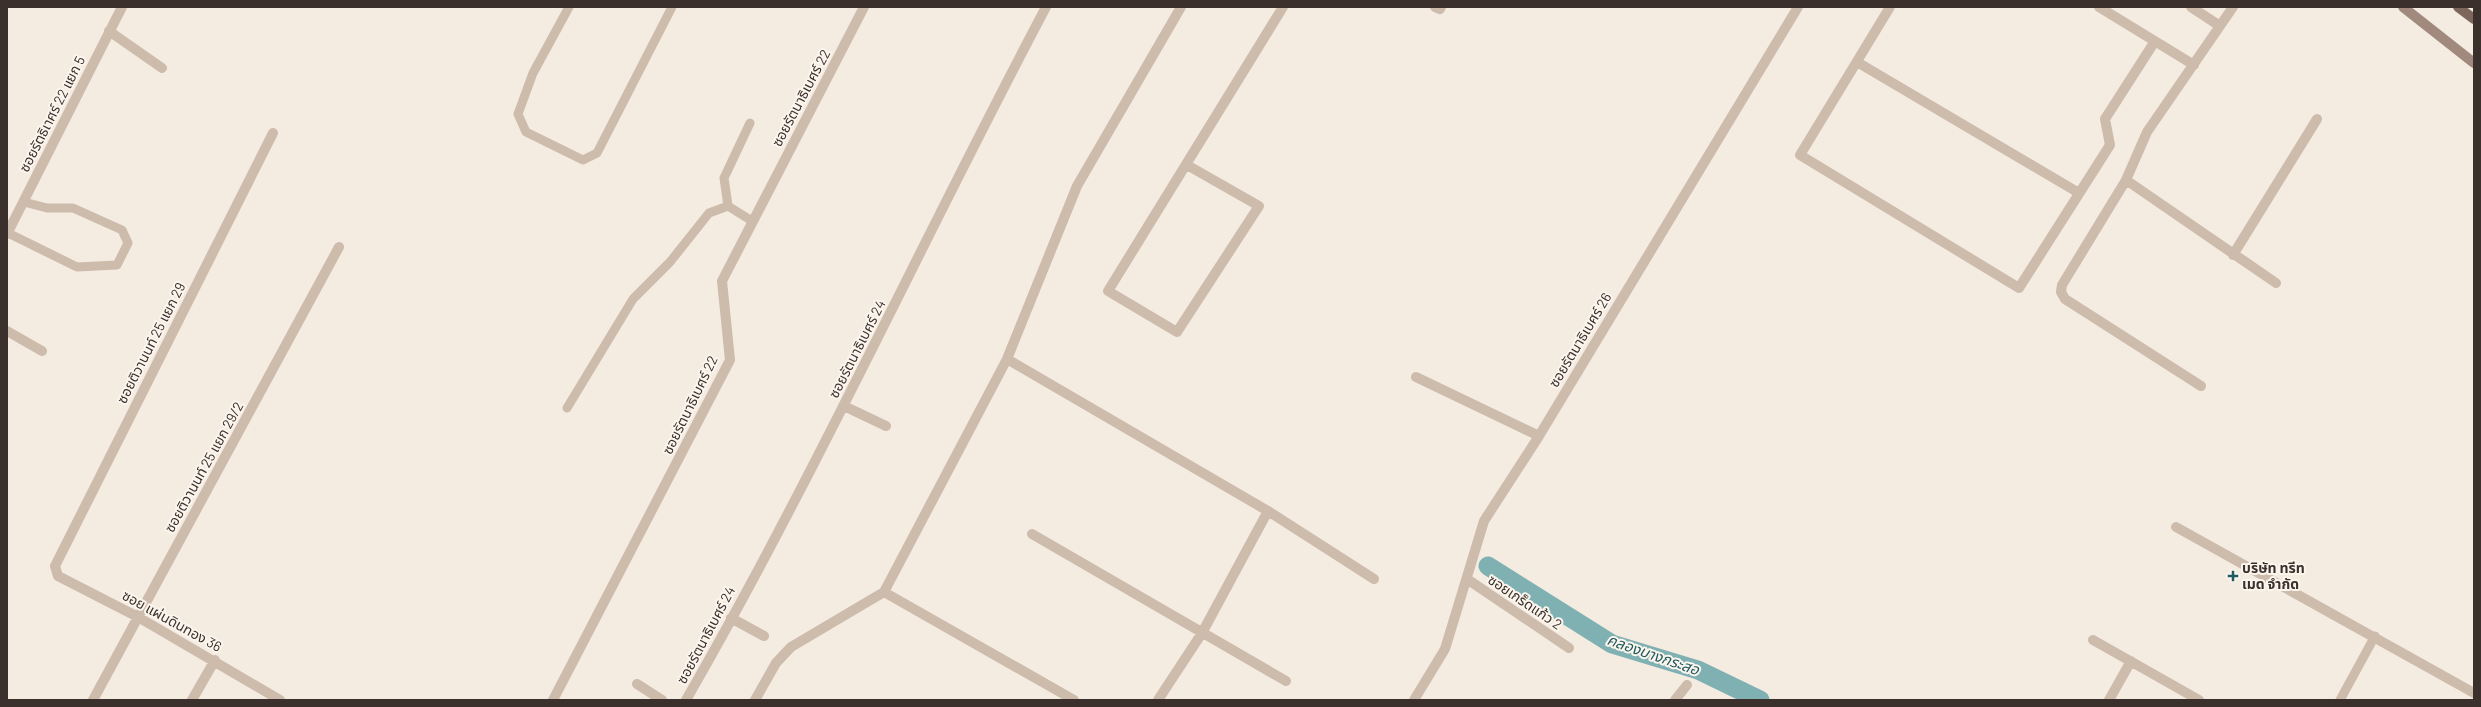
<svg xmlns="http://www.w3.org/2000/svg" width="2481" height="707" font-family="Barlow,'Noto Sans Thai',sans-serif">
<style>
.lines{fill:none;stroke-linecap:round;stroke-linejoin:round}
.canal{stroke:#7fb0b2;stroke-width:19}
.service{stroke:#cdbbac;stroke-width:9}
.minor{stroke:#cdbbac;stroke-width:10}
.secondary{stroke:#a18a7d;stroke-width:10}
.primary{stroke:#7d675c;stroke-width:10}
.poi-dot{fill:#1f5a5e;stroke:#fbf5ee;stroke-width:1.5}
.labels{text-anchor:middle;stroke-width:4;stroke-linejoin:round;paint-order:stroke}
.street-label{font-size:14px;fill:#3b302b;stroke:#fbf5ee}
.poi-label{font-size:14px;font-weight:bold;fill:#3b302b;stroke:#fbf5ee;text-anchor:start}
.water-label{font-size:15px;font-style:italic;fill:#1f5a5e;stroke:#fbf5ee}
</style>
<rect width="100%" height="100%" fill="#f4ebe1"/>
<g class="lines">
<path class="canal" d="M1488,566L1612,644L1698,670L1760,700"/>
<path class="service" d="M569,7L533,73L518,114L526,132L583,160L597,153L672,7
M728,206L724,178L750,123
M8,233L77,267L117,265L128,243L122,230L73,208H47L24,202
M567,408L633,299L670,262L709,213L728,206L752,221
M2340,700L2375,636"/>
<path class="minor" d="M1435,7L1440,9L1441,7
M1890,7L1800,155L2019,288L2110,145L2105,119L2155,41
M2099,7L2194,65
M2191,7L2220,26
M109,31L162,68
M1857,62L2079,193
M273,133L55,566L58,576L138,617L280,700
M1187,165L1259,206L1177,332L1108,291L1283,7
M2126,180L2276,283
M7,234L122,7
M2233,255L2317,119
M7,331L42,351
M1007,359L1268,511L1374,579
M1416,377L1539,436
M2201,386L2065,299L2061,292L2062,285L2126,180L2147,132L2233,7
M844,406L886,426
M2176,527L2474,693
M1032,534L1286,681
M1467,579L1569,648
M884,592L1074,700
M731,618L764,636
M2093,640L2199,700
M637,684L662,700
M93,700L339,247
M192,700L215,660
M553,700L730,360L722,281L864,7
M686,700C816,474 924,237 1046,7
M755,700L776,663L791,647L884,592L1007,359L1077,186L1181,7
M1158,700L1202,633L1268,511
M1414,700L1445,649L1484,521L1539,436L1798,7
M1675,700L1687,685
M2109,700L2131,661"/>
<path class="secondary" d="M2403,7L2474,63"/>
<path class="primary" d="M2458,7L2474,19"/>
</g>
<path class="poi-dot" d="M2231 570h4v4h4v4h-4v4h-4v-4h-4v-4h4z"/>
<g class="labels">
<g class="street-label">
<text transform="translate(801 98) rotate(-62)" y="5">ซอยรัตนาธิเบศร์ 22</text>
<text transform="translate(52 114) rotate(-63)" y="5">ซอยรัตธิเาศร์ 22 แยก 5</text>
<text transform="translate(1580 340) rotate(-59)" y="5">ซอยรัตนาธิเบศร์ 26</text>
<text transform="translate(151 343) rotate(-63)" y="5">ซอยติวานนท์ 25 แยก 29</text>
<text transform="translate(857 349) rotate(-63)" y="5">ซอยรัตนาธิเบศร์ 24</text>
<text transform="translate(690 405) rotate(-64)" y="5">ซอยรัตนาธิเบศร์ 22</text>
<text transform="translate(204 467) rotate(-61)" y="5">ซอยติวานนท์ 25 แยก 29/2</text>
<text transform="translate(1525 602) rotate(34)" y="5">ซอยเกร็ดแก้ว 2</text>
<text transform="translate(172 621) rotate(29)" y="5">ซอย แผ่นดินทอง 36</text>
<text transform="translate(706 635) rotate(-62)" y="5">ซอยรัตนาธิเบศร์ 24</text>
</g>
<g class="poi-label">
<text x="2242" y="573">บริษัท ทรีท<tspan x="2242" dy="16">เมด จำกัด</tspan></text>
</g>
<g class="water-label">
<text transform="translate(1653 655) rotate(19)" y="5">คลองบางกระสอ</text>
</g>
</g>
<rect width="2481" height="707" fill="none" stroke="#3b302b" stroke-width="16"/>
</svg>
